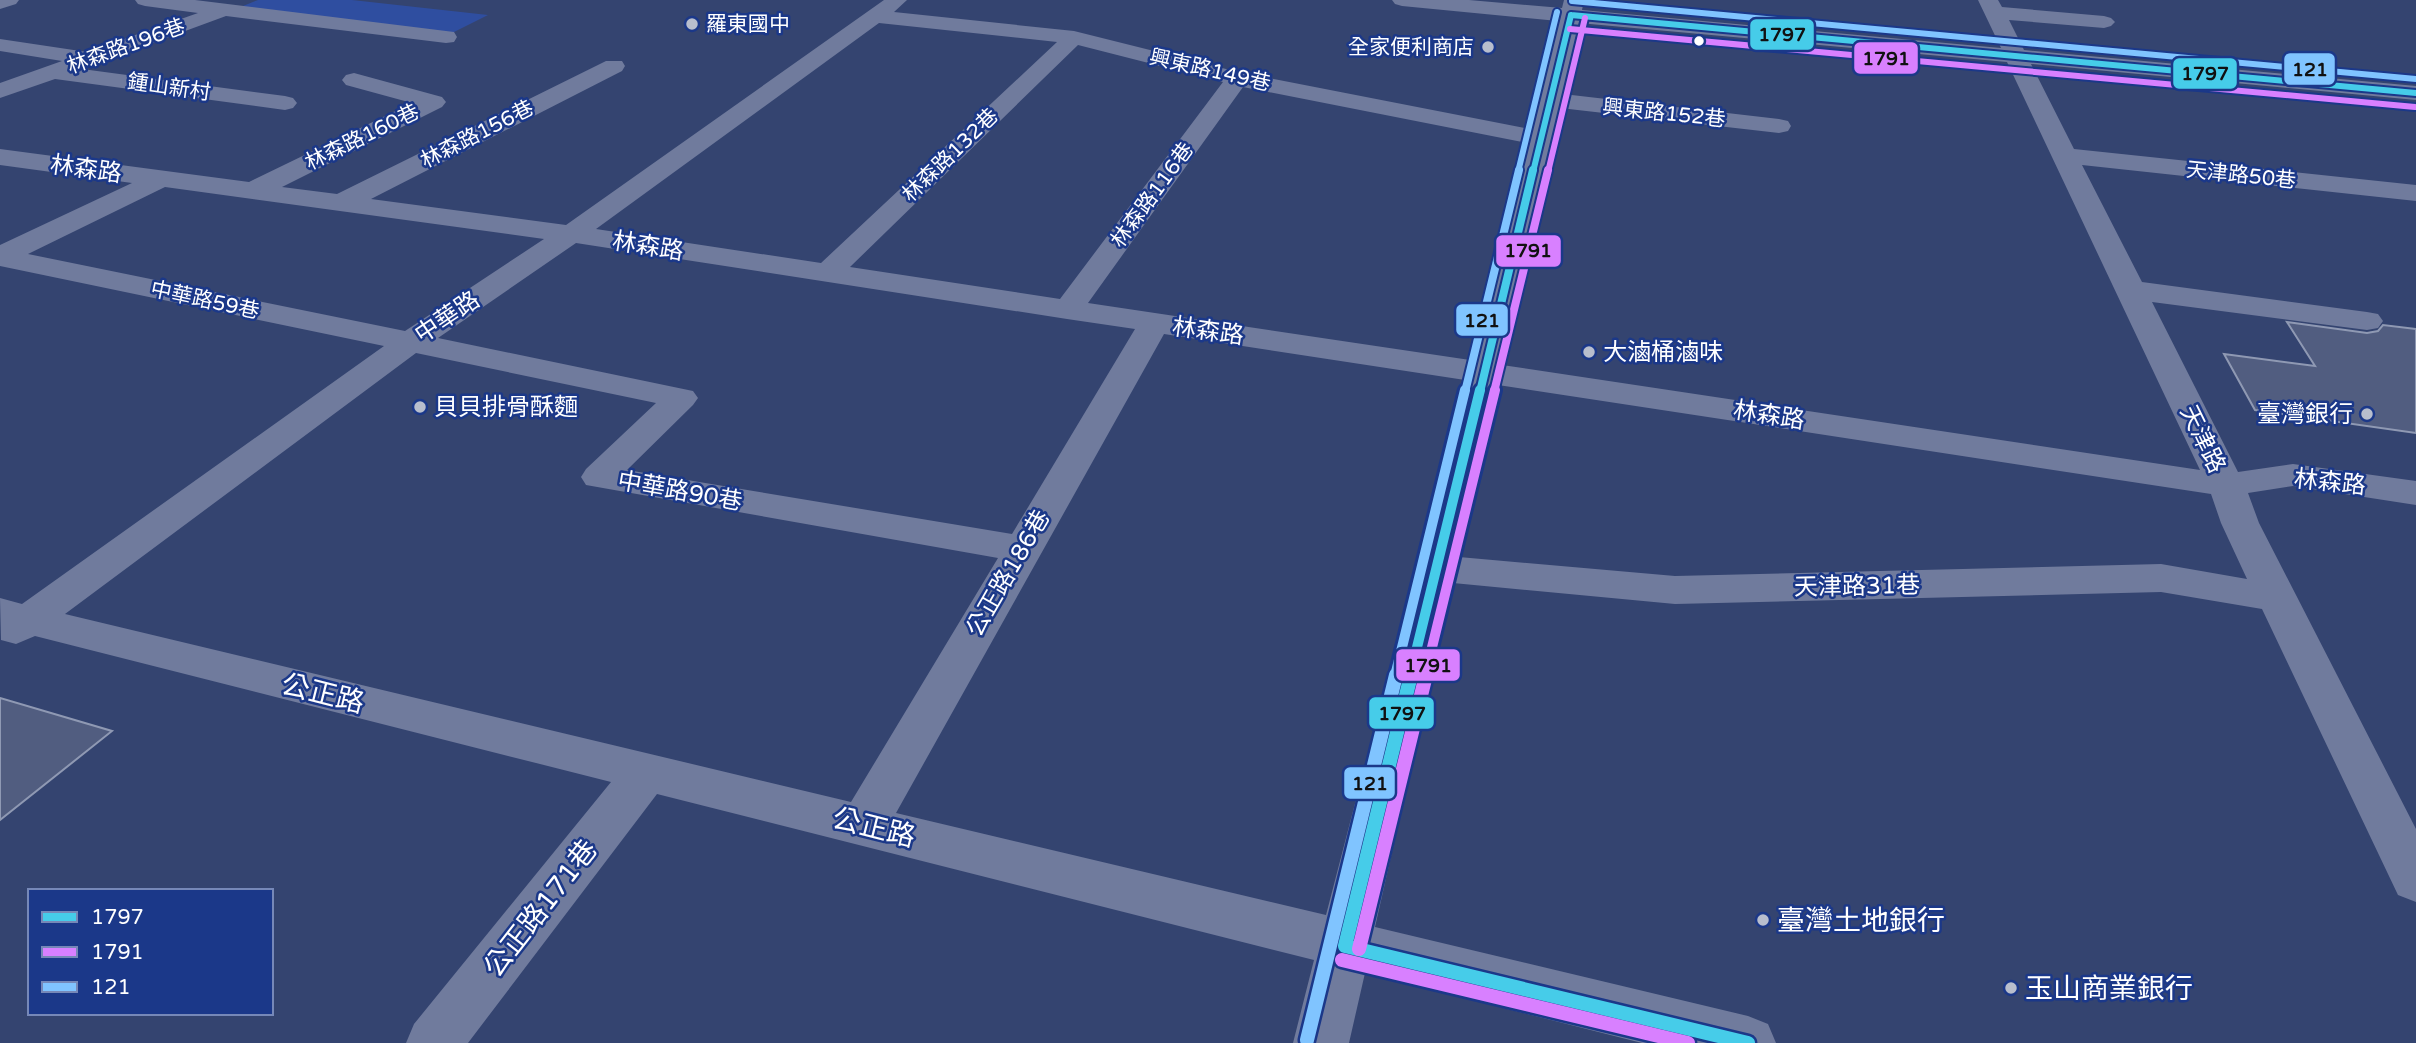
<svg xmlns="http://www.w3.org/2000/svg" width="2416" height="1043" font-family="'Varela Round','Noto Sans TC',sans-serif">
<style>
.green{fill:#2f4ea0}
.building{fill:#515d80;stroke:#8f99b3;stroke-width:2}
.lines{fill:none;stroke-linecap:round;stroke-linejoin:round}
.minor{fill:#707b9d;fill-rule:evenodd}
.bus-1-far3-casing{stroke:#1b3889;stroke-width:10}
.bus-1-far2-casing{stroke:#1b3889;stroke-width:12}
.bus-1-far1-casing{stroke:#1b3889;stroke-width:16}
.bus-1-casing{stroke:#1b3889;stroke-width:19}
.bus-2-far3-casing{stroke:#1b3889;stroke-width:10}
.bus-2-far2-casing{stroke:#1b3889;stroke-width:12}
.bus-2-far1-casing{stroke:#1b3889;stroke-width:16}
.bus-2-casing{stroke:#1b3889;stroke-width:19}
.bus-3-far3-casing{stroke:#1b3889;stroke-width:10}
.bus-3-far2-casing{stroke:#1b3889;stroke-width:12}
.bus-3-far1-casing{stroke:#1b3889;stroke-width:16}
.bus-3-casing{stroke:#1b3889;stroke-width:19}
.bus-1-far3{stroke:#46cce9;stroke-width:6}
.bus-1-far2{stroke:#46cce9;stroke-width:8}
.bus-1-far1{stroke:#46cce9;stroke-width:10}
.bus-1{stroke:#46cce9;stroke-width:14}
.bus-2-far3{stroke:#d880ff;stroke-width:6}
.bus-2-far2{stroke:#d880ff;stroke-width:8}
.bus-2-far1{stroke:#d880ff;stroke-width:10}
.bus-2{stroke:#d880ff;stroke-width:14}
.bus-3-far3{stroke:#80c4ff;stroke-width:6}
.bus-3-far2{stroke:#80c4ff;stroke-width:8}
.bus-3-far1{stroke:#80c4ff;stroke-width:10}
.bus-3{stroke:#80c4ff;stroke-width:14}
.poi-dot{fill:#b8becd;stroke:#1b3889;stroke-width:2.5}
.bus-dot{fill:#fff;stroke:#1b3889;stroke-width:2.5}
.labels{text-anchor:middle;stroke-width:5;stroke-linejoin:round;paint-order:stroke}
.far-poi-label{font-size:21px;fill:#fff;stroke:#1b3889;text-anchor:start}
.far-street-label{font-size:21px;fill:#fff;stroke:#1b3889}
.street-label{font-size:24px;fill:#fff;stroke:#1b3889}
.poi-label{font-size:24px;fill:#fff;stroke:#1b3889;text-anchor:start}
.near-street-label{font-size:28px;fill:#fff;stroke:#1b3889}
.near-poi-label{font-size:28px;fill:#fff;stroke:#1b3889;text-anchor:start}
.line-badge{stroke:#1b3889;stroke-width:2.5}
.pale-badge-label{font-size:19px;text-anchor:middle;font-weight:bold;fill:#111}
</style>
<rect width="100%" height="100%" fill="#344470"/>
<path class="green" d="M258,0H352L488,15L452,33L238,8Z"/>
<path class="building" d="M2287,322L2367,333L2378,331L2383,325L2416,329V433L2255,410L2224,354L2315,366Z
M0,698L112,731L0,820Z"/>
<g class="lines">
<path class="minor" d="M0,0H19L16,4L0,9Z
M135,0H195L446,31L454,32L457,37L454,42L446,43L226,16L82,69L285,96L293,98L297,103L293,108L285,110L55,79L0,98V83L62,61L0,51V39L87,52L198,13L145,6L138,4Z
M884,0H907L894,12L1074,31L1238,72L1530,129L1558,21L1402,6L1395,4L1392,0H1469L1562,8L1564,0H1584L1582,10L2001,48L1978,0H1998L2002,7L2104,16L2111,18L2115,22L2111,26L2104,28L2009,20L2024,50L2416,86V100L2031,64L2074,149L2416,185V201L2082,165L2142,282L2367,312L2378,314L2383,321L2378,328L2367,330L2152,302L2238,472L2293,464L2416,481V505L2293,486L2248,493L2259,523L2416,829V902L2398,895L2262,609L2161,592L1675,604L1453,583L1375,927L1748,1016L1768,1024L1776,1043H1642L1365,973L1349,1043H1293L1314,960L657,794L468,1043H406L414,1024L611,782L35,636L16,644L1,640L0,598L22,604L384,346L0,266V245L132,183L0,165V149L249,182L412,103L346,85L342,80L346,75L354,73L442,97L446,102L442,107L282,187L337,194L606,61H622L625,66L622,71L371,199L566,225ZM879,23L1057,42L821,263L596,229ZM1579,23L2007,62L2200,470L1502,365L1560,108L1779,133L1788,131L1791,126L1788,121L1779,119L1563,94ZM1078,45L1223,82L1060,299L850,267ZM1243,87L1527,143L1470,360L1088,303ZM165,187L544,239L405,331L28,254ZM576,243L1067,319L1135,329L1012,534L627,470L693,405L698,398L693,391L438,338ZM1164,334L1465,380L1326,915L896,813ZM416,353L656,403L586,469L581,477L586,485L998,558L851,802L65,614ZM1498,385L2211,494L2221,523L2247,579L2161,564L1675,576L1459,557Z"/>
<g class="bus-1-far3-casing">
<path id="bus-1-far3" d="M1571,15L2416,93
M1533,172L1571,15"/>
</g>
<g class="bus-1-far2-casing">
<path id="bus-1-far2" d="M1480,392L1533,170"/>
</g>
<g class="bus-1-far1-casing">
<path id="bus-1-far1" d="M1410,676L1480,390"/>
</g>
<g class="bus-1-casing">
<path id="bus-1" d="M1345,946L1411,675
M1345,946L1748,1043"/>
</g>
<g class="bus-2-far3-casing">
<path id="bus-2-far3" d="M1570,29L2415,107
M1548,172L1585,18"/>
</g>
<g class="bus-2-far2-casing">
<path id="bus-2-far2" d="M1494,392L1548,170"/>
</g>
<g class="bus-2-far1-casing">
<path id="bus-2-far1" d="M1425,676L1495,390"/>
</g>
<g class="bus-2-casing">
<path id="bus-2" d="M1359,949L1426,675
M1342,960L1688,1043"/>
</g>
<g class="bus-3-far3-casing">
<path id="bus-3-far3" d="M1572,1L2416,79
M1518,172L1557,12"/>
</g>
<g class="bus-3-far2-casing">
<path id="bus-3-far2" d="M1465,392L1519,170"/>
</g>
<g class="bus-3-far1-casing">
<path id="bus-3-far1" d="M1395,676L1465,390"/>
</g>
<g class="bus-3-casing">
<path id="bus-3" d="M1307,1040L1396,675"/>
</g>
<use href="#bus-1-far3" class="bus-1-far3"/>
<use href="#bus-1-far2" class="bus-1-far2"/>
<use href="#bus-1-far1" class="bus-1-far1"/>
<use href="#bus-1" class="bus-1"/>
<use href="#bus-2-far3" class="bus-2-far3"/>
<use href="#bus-2-far2" class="bus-2-far2"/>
<use href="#bus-2-far1" class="bus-2-far1"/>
<use href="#bus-2" class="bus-2"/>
<use href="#bus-3-far3" class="bus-3-far3"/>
<use href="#bus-3-far2" class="bus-3-far2"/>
<use href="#bus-3-far1" class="bus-3-far1"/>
<use href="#bus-3" class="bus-3"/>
</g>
<g class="poi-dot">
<circle cx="692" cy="24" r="7"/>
<circle cx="1488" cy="47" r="7"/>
<circle cx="1589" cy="352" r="7"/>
<circle cx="420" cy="407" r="7"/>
<circle cx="2367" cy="414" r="7"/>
<circle cx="1763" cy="920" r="7"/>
<circle cx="2011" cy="988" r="7"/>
</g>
<circle class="bus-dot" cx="1699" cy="41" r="6"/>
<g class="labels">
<g class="far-poi-label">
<text x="706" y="31">羅東國中</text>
<text x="1474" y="54" text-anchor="end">全家便利商店</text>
</g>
<g class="far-street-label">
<text transform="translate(126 46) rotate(-20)" y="7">林森路196巷</text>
<text transform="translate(1210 70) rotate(13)" y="7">興東路149巷</text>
<text transform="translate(169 87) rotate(8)" y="7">鍾山新村</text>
<text transform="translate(1664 113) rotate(6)" y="7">興東路152巷</text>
<text transform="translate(477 134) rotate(-27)" y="7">林森路156巷</text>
<text transform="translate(362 137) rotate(-26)" y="7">林森路160巷</text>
<text transform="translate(950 155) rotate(-44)" y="7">林森路132巷</text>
<text transform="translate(2241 175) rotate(6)" y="7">天津路50巷</text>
<text transform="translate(1152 195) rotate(-54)" y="7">林森路116巷</text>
<text transform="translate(205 300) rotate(12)" y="7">中華路59巷</text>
</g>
<g class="street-label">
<text transform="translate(86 169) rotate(8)" y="8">林森路</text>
<text transform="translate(648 246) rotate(9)" y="8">林森路</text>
<text transform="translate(447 317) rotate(-34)" y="8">中華路</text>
<text transform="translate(1208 331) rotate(8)" y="8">林森路</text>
<text transform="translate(1769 415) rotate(9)" y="8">林森路</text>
<text transform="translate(2203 439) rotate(64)" y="8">天津路</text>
<text transform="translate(2330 482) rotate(6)" y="8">林森路</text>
<text transform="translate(680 491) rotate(10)" y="8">中華路90巷</text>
<text transform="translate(1008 573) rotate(-60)" y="8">公正路186巷</text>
<text transform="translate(1857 586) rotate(-1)" y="8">天津路31巷</text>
</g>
<g class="poi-label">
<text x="1603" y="360">大滷桶滷味</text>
<text x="434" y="415">貝貝排骨酥麵</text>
<text x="2353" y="422" text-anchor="end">臺灣銀行</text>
</g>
<g class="near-street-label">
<text transform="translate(323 693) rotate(14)" y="10">公正路</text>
<text transform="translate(874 827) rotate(14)" y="10">公正路</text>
<text transform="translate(540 908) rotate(-52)" y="10">公正路171巷</text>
</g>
<g class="near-poi-label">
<text x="1777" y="930">臺灣土地銀行</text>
<text x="2025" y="998">玉山商業銀行</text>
</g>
</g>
<g class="line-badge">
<rect x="1749" y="18" width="66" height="33" rx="7" fill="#46cce9"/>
<rect x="1853" y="41" width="66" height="34" rx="7" fill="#d880ff"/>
<rect x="2283" y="52" width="53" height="34" rx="7" fill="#80c4ff"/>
<rect x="2172" y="57" width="66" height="33" rx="7" fill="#46cce9"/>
<rect x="1495" y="234" width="67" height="34" rx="7" fill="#d880ff"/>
<rect x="1455" y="303" width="54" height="34" rx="7" fill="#80c4ff"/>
<rect x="1395" y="648" width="66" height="34" rx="7" fill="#d880ff"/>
<rect x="1368" y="696" width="67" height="34" rx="7" fill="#46cce9"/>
<rect x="1343" y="766" width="53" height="34" rx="7" fill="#80c4ff"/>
</g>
<g class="pale-badge-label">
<text x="1782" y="41">1797</text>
<text x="1886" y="65">1791</text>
<text x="2310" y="76">121</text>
<text x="2205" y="80">1797</text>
<text x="1528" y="257">1791</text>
<text x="1482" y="327">121</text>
<text x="1428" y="672">1791</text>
<text x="1402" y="720">1797</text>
<text x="1370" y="790">121</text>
</g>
<rect x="28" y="889" width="245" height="126" fill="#1b3889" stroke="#7688b8" stroke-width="2"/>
<rect x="42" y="912" width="35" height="10" fill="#46cce9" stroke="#7688b8" stroke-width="2"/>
<text x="91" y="924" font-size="21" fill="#ffffff">1797</text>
<rect x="42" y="947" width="35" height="10" fill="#d880ff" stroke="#7688b8" stroke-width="2"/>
<text x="91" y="959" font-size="21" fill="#ffffff">1791</text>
<rect x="42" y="982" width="35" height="10" fill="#80c4ff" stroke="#7688b8" stroke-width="2"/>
<text x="91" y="994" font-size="21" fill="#ffffff">121</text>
</svg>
